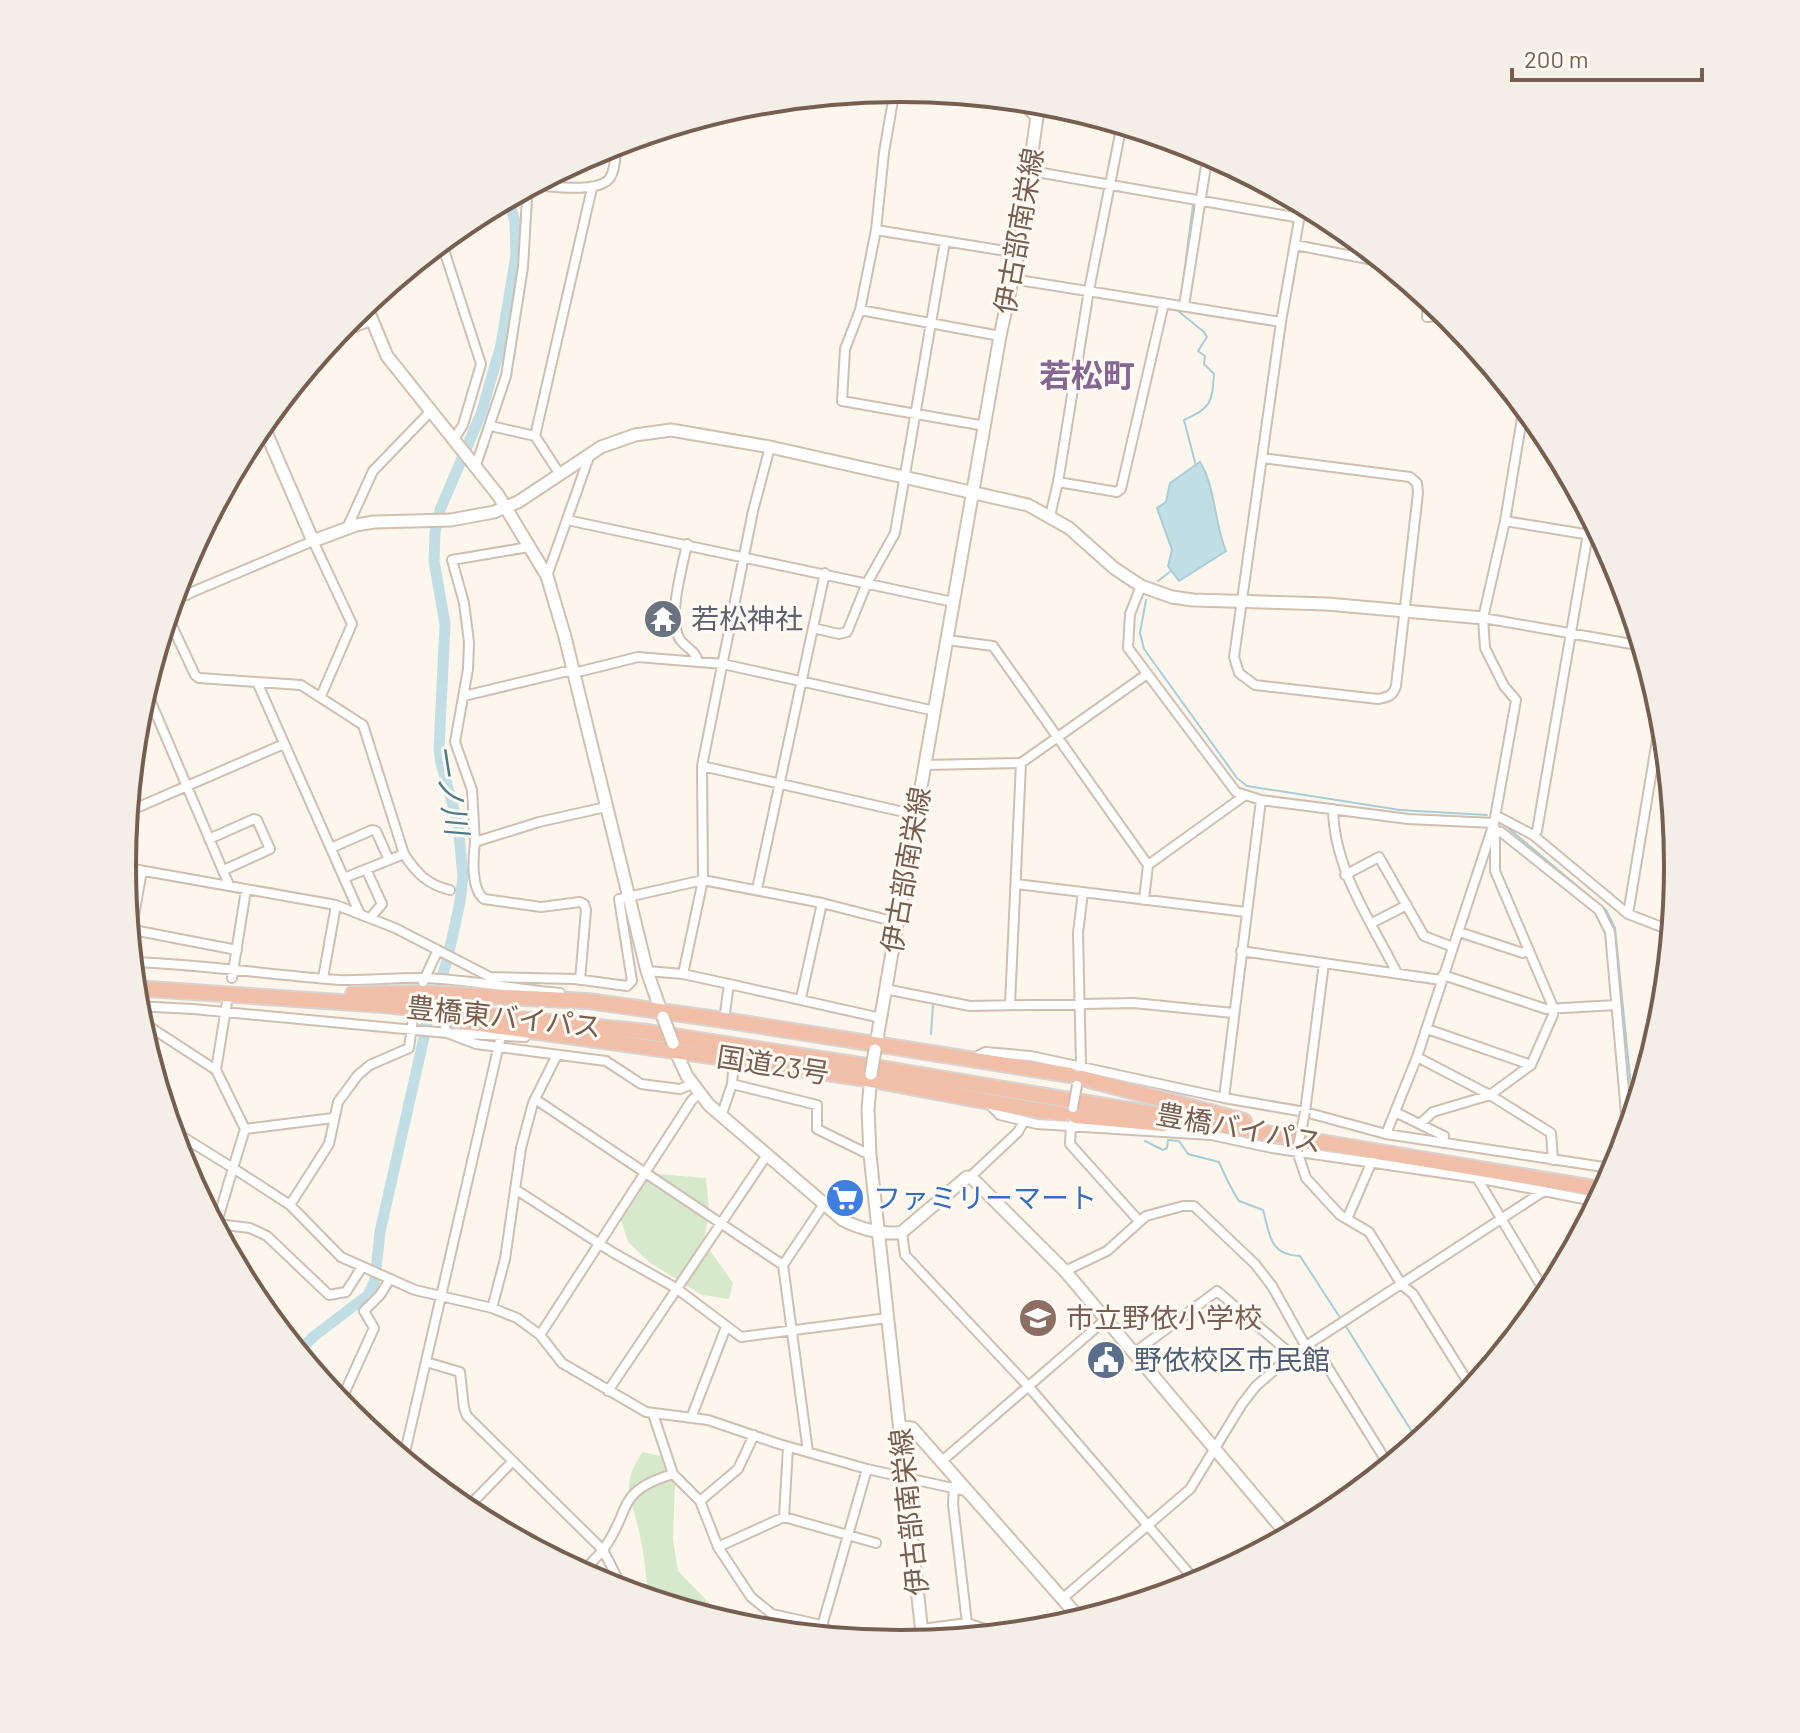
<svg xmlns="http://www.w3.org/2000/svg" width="1800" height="1733" font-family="Barlow,'Noto Sans JP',sans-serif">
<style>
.green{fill:#d6e9cb}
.water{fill:#c1dee5;stroke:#a8cdd6;stroke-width:2}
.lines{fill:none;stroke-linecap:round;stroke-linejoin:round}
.stream{stroke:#a8cdd6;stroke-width:2}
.river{stroke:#c1dee5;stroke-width:11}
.street-casing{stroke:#cebfb2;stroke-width:12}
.secondary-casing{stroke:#d0c0b0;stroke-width:15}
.highway-casing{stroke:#d9d2ce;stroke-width:18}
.street{stroke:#fff;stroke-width:8}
.secondary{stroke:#fff;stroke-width:11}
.highway{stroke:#f1bea8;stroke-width:14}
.street-bridge-casing{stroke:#cebfb2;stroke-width:12;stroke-linecap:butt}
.secondary-bridge-casing{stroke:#d0c0b0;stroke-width:15;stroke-linecap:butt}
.street-bridge{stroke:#fff;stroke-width:8}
.secondary-bridge{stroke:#fff;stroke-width:11}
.labels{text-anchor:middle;stroke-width:6;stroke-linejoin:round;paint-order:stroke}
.street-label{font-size:28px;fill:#765f50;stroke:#fefaf3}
.worship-label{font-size:28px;fill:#5b616d;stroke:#fefaf3;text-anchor:start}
.shop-label{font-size:28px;fill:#366cbe;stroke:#fefaf3;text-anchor:start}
.education-label{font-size:28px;fill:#785e54;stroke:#fefaf3;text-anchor:start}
.service-label{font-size:28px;fill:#4e5e75;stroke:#fefaf3;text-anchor:start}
.water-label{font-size:30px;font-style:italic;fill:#4b7b87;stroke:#fefaf3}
.quarter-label{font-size:32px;font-weight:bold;fill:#856891;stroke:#fefaf3}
.rim{fill:none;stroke:#765f50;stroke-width:4}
</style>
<rect width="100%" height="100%" fill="#fcf6ed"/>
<path class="green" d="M646,1173L706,1178L709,1211L704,1242L733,1283L729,1299L702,1295L649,1262L628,1242L621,1220L637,1196Z
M643,1452L664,1457L675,1483L673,1540L678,1571L712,1606L713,1619L649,1600C646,1579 645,1557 640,1536C633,1499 618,1486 643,1452Z"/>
<path class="water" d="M1200,462C1216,488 1214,523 1226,551L1179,581L1168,566L1172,550L1157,508L1166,502L1170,483Z"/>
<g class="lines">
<path class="stream" d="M1181,297L1193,205
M1177,310L1204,332L1207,337L1198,351L1205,356L1204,364L1214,374C1212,404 1211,407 1184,420L1196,466
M1158,581L1171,571
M1146,600L1140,633L1144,649L1237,778L1247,786L1400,810L1487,815
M1502,823L1606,910L1615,928L1634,1117
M931,1034L933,1005
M1145,1141L1163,1150L1167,1148L1168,1140L1179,1141L1188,1154L1219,1162C1225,1176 1231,1189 1239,1201L1263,1210C1270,1233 1268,1255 1300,1256L1339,1316
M1345,1325L1419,1443"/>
<path class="river" d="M246,1287L271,1316L277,1328
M297,1353L313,1337L368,1295L375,1280L380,1232L427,1024L447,961L460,902L463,877L458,824L441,763L439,749L445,624L434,561L435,532L440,510L481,414L501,345L516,255L515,222L508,198"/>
<g class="street-casing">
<path id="street" d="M895,89L884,152L876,230L860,310L845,349L842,401L985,426
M853,93L893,96
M1019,100L1038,120
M1031,171L1300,218
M532,185C550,186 595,193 608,180C616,173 615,153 617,143
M876,230L1018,253
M441,241L481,364L463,425L454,439
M1295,245L1384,262
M1012,279L1281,322
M1428,297L1427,317L1449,315
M1184,306L1208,153
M860,310L1000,336
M334,335L371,321
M1524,418L1536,420
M491,426L535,436L559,473
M535,436L592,188
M1262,458L1410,477L1417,483L1418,493L1396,686C1393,696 1388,697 1378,699L1255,685L1239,673L1234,657L1281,322L1302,203
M476,465L506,376L523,267L527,198L531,185
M1058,482L1117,492L1121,489L1164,303
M1050,516L1058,482L1089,290L1122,124
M567,520L953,602
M1505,521L1603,537
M347,528L373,471L430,412
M687,544C682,569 668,615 679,638C685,648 696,650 698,662
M529,547L452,560L464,603L469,642L468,669L455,742L472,790L475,842L539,822L606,807
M179,575L187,595
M547,576L590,454
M1141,586L1130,614L1128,648L1236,792L1261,800L1408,819L1494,823
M171,601L313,541L352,624L321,696
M1483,618L1643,646
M165,621L173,628L195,675L199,678L301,685L363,725L404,854C416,873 428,885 450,890
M813,628L825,573
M947,640L993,646L1148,865L1144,900
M257,682L359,912
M145,688L229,885
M464,696L564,672L582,671L638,657L723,664L935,711
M926,765L1021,763L1147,674
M702,766L753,511L770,447
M1333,809C1334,870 1371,921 1397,973
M127,812L284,744
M1497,816L1533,835L1628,914L1672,931
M1496,831L1501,832L1599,910L1610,932L1628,1136
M1533,835L1537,831L1591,516
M209,839L254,819L257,820L270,849L224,870
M475,842C473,858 471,889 484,899L541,907L580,902L584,904L586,910L580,980
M331,848L372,830L376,831L389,860
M1148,865L1244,796
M122,867L336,905L395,928L490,977L575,979L627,986L632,981L619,899L703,880L822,903L896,922
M366,869L382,904L371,917
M1345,875L1379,857L1424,936L1453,947
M344,878L404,854
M1016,884L1246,912
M757,889L813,628L839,634L847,632L867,583L895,533L945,241
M1628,914L1662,710
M1372,923L1407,905
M128,929L237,950
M1459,932L1523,953L1529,950
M129,943L142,871
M1241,951L1441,980
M131,962C201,964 270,975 339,980C368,981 397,977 426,978C471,980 515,989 560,993
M647,971L683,974L729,984
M683,974L703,880L702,766L917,815
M1443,975L1546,1009L1616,1005
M232,978L246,890
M323,978L336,905
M423,982L438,950
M885,989L970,1006L1134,1003L1233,1013
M801,998L822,903
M1010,1004L1021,763
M135,1006L193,1009L447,1033L525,1037
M136,1018L216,1070L245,1129L233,1168L170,1129
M724,1020L729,984L881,1018
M444,1023L447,1033L476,1044L606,1061L641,1084L680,1089L692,1084
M1427,1029L1531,1065
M1417,1057L1490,1095L1551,1133L1553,1160
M974,1058L985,1052L1031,1056L1224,1098L1305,1112L1386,1134L1617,1169
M1081,1066L1078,933L1083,892
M216,1070L227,1002
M732,1084L817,1105V1129L870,1155
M1224,1098L1261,800
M535,1099L783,1265
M988,1103L1000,1115L1037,1124L1211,1135L1272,1148L1477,1178L1599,1202
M1305,1112L1324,963
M1395,1112L1444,1136L1443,1143
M721,1117L732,1084L734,1059
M1421,1123L1433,1112L1490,1095L1531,1065L1553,1015V1007L1495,871V828
M1071,1125L1070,1144L1139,1221
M245,1129L333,1118
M1386,1134L1417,1057L1494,823L1516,700L1504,686L1485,648L1483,618L1505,521L1524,406
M1297,1151L1306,1178L1340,1215L1369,1232L1402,1285L1413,1294L1473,1390
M970,1177L1018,1132L1024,1121
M1477,1178L1548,1297
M515,1189L612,1252L676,1288L741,1337L888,1318
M290,1205L329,1144L338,1102L358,1075L370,1065L409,1048L413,1019
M1347,1219L1372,1161
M217,1224L250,1228L267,1236L329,1295L346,1292L362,1267
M215,1229L233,1168L290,1205L341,1257L415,1290L492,1308L517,1318L540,1335L562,1363L646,1412L708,1420L779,1444L867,1469L966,1491
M902,1232L905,1255L1029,1387L1199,1585
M1065,1271L1107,1251L1146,1216L1183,1206H1194L1255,1264L1272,1286L1305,1345L1325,1363L1390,1467
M492,1308L505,1259L521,1148L533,1103L557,1055
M540,1335L692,1100L699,1094
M1134,1353L1217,1291L1292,1355
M426,1362L460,1372L464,1408L467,1416L603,1550L625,1593
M608,1391L767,1155
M339,1405L374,1328L364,1311L380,1295L390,1279
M653,1414L673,1474L700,1501L718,1547L751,1597L772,1614L817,1624L845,1640
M691,1418L726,1327
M788,1447L784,1517L876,1543
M808,1452L783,1265L824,1204
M403,1461L500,1040
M942,1461L1105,1320
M954,1486L953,1504L967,1623
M700,1501L738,1469L754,1435
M464,1511L513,1461
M718,1547L784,1517
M580,1574C587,1566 596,1559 602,1551C633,1511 613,1492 673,1474
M1062,1599L1190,1489L1242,1404L1256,1386L1292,1355L1544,1191
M822,1626L867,1469
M922,1629L967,1623L985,1629L983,1637
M796,1635L800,1621"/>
</g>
<g class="secondary-casing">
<path id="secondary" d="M365,303L387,356L498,495L547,576L565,637L647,971L663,1017
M262,423L313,541L356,525L374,522L451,520L494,512L518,502L601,447L635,435L671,430L770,447L1028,505L1069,528L1114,568L1141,586L1172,597L1193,600L1327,604L1483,618
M674,1048L687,1076L709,1105L843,1220C858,1228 885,1236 902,1232L967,1177L973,1179L1065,1271L1289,1537
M875,1050L1000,336L1018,253L1039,102
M871,1075L868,1109L870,1155L923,1643
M900,1427L912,1428L1082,1621"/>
</g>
<g class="highway-casing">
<path id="highway" d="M133,988L384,1005L647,1032L873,1067L1606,1190
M353,994L423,993L588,1001L724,1020L1070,1075
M458,1021C594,1040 730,1058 866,1079C932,1090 997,1105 1063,1114
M1082,1078L1244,1121
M1076,1116L1163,1124"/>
</g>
<use href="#street" class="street"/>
<use href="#secondary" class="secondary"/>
<use href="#highway" class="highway"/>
<g class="street-bridge-casing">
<path id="street-bridge" d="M1073,1108L1077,1085
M1297,1151L1305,1112"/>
</g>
<g class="secondary-bridge-casing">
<path id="secondary-bridge" d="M663,1017L673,1043
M871,1074L875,1050"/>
</g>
<use href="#street-bridge" class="street-bridge"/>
<use href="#secondary-bridge" class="secondary-bridge"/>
</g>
<defs>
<g id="temple-disc" transform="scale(2)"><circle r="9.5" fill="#6b7280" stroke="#fefaf3"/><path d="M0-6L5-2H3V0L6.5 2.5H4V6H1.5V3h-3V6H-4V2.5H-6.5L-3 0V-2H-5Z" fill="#fff"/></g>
<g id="supermarket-disc" transform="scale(2)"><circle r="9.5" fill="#3f7fe0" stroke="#fefaf3"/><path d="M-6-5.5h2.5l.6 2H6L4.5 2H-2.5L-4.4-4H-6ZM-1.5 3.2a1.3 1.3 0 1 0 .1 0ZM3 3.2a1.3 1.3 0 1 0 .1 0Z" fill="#fff"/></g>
<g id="school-disc" transform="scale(2)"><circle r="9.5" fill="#8d6e63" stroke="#fefaf3"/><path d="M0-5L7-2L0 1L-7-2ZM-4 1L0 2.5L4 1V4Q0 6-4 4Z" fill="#fff"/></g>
<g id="civic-disc" transform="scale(2)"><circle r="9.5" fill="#5c6f8a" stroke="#fefaf3"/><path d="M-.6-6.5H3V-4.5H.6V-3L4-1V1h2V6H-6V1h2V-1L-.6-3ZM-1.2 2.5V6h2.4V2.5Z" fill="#fff"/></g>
</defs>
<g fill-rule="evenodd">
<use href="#temple-disc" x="663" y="619"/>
<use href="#supermarket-disc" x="845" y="1198"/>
<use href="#school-disc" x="1038" y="1318"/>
<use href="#civic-disc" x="1106" y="1360"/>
</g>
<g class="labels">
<g class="street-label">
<text transform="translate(1019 231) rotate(-80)" y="10">伊古部南栄線</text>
<text transform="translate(906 870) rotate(-80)" y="10">伊古部南栄線</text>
<text transform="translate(504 1017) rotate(6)" y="10">豊橋東バイパス</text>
<text transform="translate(773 1065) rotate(9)" y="10">国道23号</text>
<text transform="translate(1239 1128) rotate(10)" y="10">豊橋バイパス</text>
<text transform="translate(909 1512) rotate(-96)" y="10">伊古部南栄線</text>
</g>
<g class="worship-label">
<text x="691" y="629">若松神社</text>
</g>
<g class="shop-label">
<text x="873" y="1208">ファミリーマート</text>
</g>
<g class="education-label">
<text x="1066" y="1328">市立野依小学校</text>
</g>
<g class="service-label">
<text x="1134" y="1370">野依校区市民館</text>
</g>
<g class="water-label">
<text transform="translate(450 790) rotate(81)" y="10">一ノ川</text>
</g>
<g class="quarter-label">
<text x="1087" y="387">若松町</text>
</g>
</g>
<path d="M0 0H1800V1733H0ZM136 866a764 764 0 1 1 1528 0a764 764 0 1 1-1528 0Z" fill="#f3eee6" fill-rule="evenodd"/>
<path class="rim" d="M136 866a764 764 0 1 1 1528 0a764 764 0 1 1-1528 0Z"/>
<path d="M1512 68v12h190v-12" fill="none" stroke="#765f50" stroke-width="4"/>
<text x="1524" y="68" font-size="24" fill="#765f50" stroke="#fefaf3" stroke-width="6" paint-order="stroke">200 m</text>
</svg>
